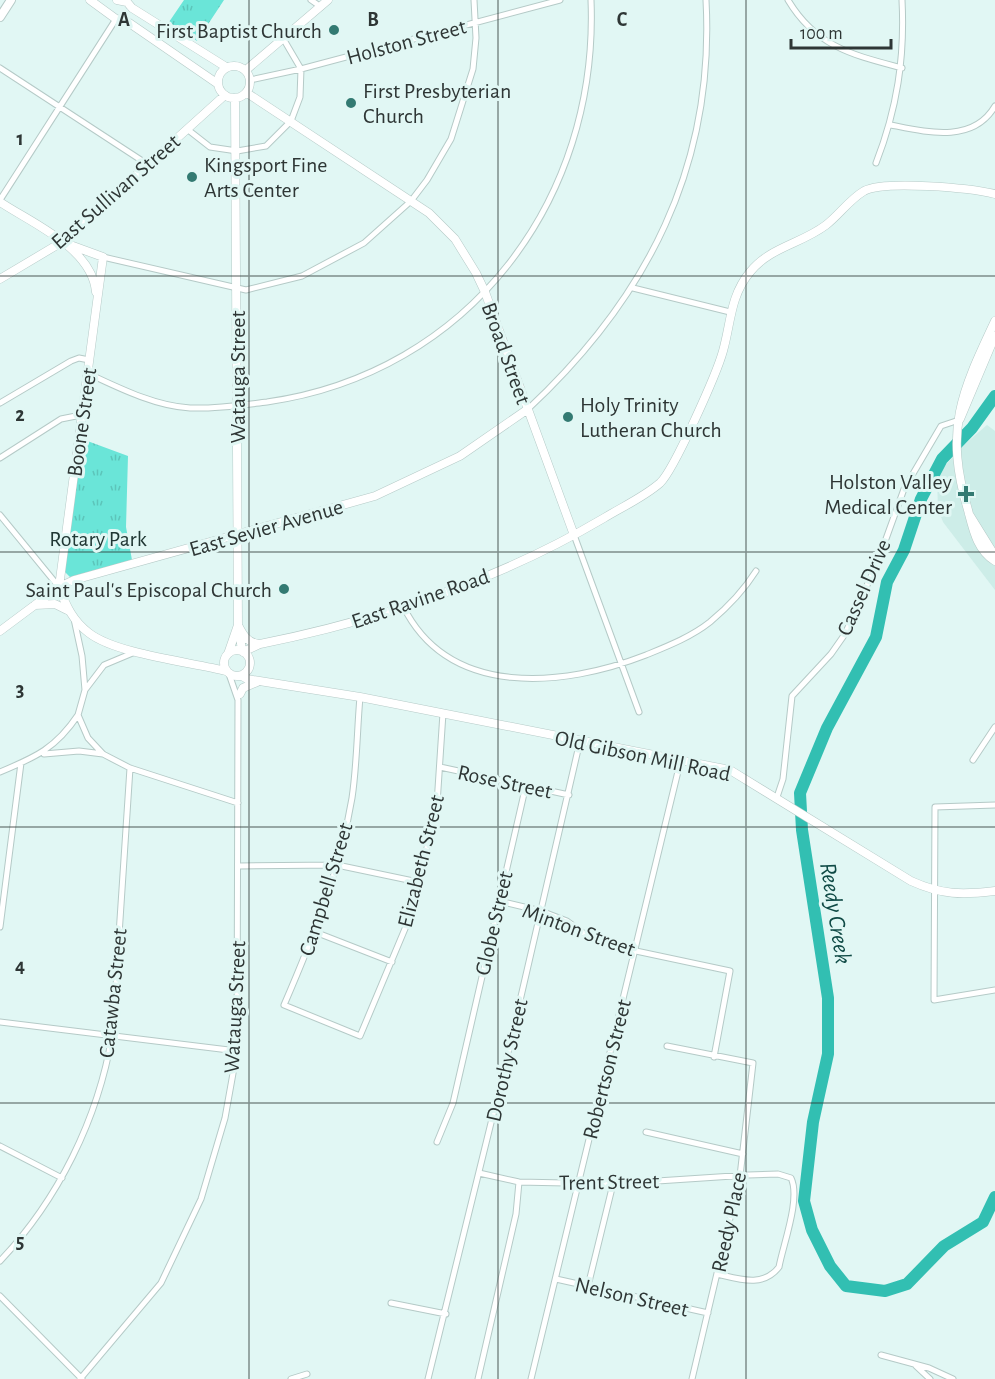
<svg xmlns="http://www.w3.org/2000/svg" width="995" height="1379" font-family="'Alegreya Sans',sans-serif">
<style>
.built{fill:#cdede8}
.grass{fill:url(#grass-tufts)}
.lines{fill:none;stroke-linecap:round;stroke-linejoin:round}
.river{stroke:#32bfb2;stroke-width:12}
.street-casing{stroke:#b5cac7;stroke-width:7}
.secondary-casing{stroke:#b5cac7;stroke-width:9}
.primary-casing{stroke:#b5cac7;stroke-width:10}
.street{stroke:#fff;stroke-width:5}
.secondary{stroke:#fff;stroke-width:8}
.primary{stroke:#fff;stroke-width:8}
.grid{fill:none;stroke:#2e3635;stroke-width:1.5;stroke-opacity:0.55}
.poi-dot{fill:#337a72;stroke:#e1f7f4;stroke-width:2}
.labels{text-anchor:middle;stroke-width:6;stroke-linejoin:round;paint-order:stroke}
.poi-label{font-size:22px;fill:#2e3635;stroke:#e1f7f4;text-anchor:end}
.street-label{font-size:22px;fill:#2e3635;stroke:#e1f7f4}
.park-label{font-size:22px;fill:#203734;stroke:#e1f7f4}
.water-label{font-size:24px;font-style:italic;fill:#0f4a45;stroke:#e1f7f4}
.grid-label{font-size:20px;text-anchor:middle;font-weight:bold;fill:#2e3635;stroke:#e1f7f4;stroke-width:6;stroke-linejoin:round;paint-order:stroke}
</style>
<defs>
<pattern id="grass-tufts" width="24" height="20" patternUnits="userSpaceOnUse" patternTransform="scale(1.5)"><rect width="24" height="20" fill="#6ae5d8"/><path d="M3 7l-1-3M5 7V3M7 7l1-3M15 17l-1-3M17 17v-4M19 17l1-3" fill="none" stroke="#5cc5ba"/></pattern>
</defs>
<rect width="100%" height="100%" fill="#e1f7f4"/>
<path class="built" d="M987,425L995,431V590L943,522L938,509L937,479L942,469L965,444Z"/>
<path class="grass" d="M184,0H224L197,41L169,22Z
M82,439L128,456L126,527L132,560L70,577L64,571Z"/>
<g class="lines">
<path class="river" d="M995,396L972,428L942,459L921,499L904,550L887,582L876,637L827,728L800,793L802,830L828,998V1054L813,1122L804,1201L812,1230L830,1266L846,1286L885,1291L907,1284L944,1246L983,1222L995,1197"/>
<g class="street-casing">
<path id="street" d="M311,0L321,7
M788,0C816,47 853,55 902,68
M0,68L147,164
M250,80L301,69L560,0
M891,125C926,132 973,144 995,106
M187,129L210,147L237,151L266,146L291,121L300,97L301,69L284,40
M876,163C897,109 905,58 902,0
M0,200L116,19
M103,257L246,290L302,276L364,243L411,201L427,180L451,139L473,69L476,38L474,0
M633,288L730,312
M87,373C119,388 155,406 190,408C216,409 242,405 267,402C469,373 599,200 591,0
M0,403L71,361L79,358L89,360
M528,409C647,298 715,166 706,0
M0,458L61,419L81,415
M0,515L59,587
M574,535L639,712
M403,606C449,699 564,687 646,655C668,646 691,637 710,622C728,607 744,590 756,571
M74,619L82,656L85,690L78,715L88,738L103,754L130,768L238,803
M85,690L104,665L135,652
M360,697C357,730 357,765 352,798C340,870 313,938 284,1005L360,1036L412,912L437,804L443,713
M44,754L79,751L103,754
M973,760L995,727
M440,767L569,795
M0,772C36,757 56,748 78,715
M777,797L783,779L792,696L831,654L845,634L878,561L904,489L941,426L959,420
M995,805L935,807L934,1000L995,990
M239,866L337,865L418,882
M499,901L541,911L567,921L586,935L636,951L730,971L714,1057
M0,927L21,763
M315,932L392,962
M0,1022L237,1051
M667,1046L753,1063L740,1176L692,1379
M646,1132L743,1154
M437,1142L453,1103L526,785
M0,1146L62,1178
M479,1173L519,1182L612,1184L748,1175L778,1174L791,1178C801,1198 783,1245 779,1267C763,1288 739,1279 717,1274
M0,1261C58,1200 98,1119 112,1036C116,1008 116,978 118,950C122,889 126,828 130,768
M556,1279L708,1313
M588,1286L613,1184
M0,1296L82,1379
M391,1303L446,1314
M881,1355L929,1368L953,1379
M916,1366L930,1379
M80,1379L161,1283L201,1199L225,1118L237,1051L238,700L229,674
M291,1379L307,1374
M428,1379L504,1070L580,741
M478,1379L516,1214L519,1182
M531,1379L681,759"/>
</g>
<g class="secondary-casing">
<path id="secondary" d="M90,0L116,19L125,20
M117,0L127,2L132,8L226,67
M125,20L218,84
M218 82a16 16 0 1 1 32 0a16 16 0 1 1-32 0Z
M246,70L328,0
M247,93L429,213L455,239L476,273L485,292L574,535
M0,202C33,224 92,248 96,292
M62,242L103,257L59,587C66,606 73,621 89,633C116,654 190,662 226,671
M0,279L62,242L225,95
M995,321C961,393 944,430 968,510C973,529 977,550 995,561
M960,419L995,336
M969,514L995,556
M35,605L55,604L67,610
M238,625C243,635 247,642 258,644
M239,629L242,651
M0,631L59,587L74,580L375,496L460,456L528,409
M224 663a13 13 0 1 1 26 0a13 13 0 1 1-26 0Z
M243,652L260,644C379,620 499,580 604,518C622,507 644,497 660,483C674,470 717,373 723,351C731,323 730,296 750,272C770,247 801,244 826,225C839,215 849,200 864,191C884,180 971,188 995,194
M228,654L238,625L235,98
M242,676L247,679L360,697L730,770L911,881C942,895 962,895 995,891
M240,694L243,688L257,682"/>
</g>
<g class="primary-casing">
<path id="primary" d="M0,17L11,0"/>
</g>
<use href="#street" class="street"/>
<use href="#secondary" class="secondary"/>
<use href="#primary" class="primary"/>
</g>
<path class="grid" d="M249,0V1379M498,0V1379M746,0V1379M0,276H995M0,552H995M0,827H995M0,1103H995"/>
<g class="poi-dot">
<circle cx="334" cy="30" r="6"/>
<circle cx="351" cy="103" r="6"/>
<circle cx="192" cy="177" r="6"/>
<circle cx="568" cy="417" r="6"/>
<path d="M963 485h6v6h6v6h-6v6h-6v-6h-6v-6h6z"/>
<circle cx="284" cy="589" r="6"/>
</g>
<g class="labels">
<g class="poi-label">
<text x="322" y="38">First Baptist Church</text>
<text x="363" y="98" text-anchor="start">First Presbyterian<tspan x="363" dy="25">Church</tspan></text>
<text x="204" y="172" text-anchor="start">Kingsport Fine<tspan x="204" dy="25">Arts Center</tspan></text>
<text x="580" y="412" text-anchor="start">Holy Trinity<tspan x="580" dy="25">Lutheran Church</tspan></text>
<text x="952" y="489">Holston Valley<tspan x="952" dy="25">Medical Center</tspan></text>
<text x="272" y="597">Saint Paul's Episcopal Church</text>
</g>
<g class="street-label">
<text transform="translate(406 41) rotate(-15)" y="8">Holston Street</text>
<text transform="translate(115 191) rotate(-41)" y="8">East Sullivan Street</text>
<text transform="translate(507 353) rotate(70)" y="8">Broad Street</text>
<text transform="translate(237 377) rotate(-90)" y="8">Watauga Street</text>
<text transform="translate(81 422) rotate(-82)" y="8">Boone Street</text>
<text transform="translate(266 527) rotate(-16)" y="8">East Sevier Avenue</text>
<text transform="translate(863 587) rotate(-66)" y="8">Cassel Drive</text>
<text transform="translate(420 598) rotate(-19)" y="8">East Ravine Road</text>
<text transform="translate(643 755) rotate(12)" y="8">Old Gibson Mill Road</text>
<text transform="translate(505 781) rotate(12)" y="8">Rose Street</text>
<text transform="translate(420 861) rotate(-76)" y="8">Elizabeth Street</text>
<text transform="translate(325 889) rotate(-73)" y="8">Campbell Street</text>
<text transform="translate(493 923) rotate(-77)" y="8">Globe Street</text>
<text transform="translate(579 929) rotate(20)" y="8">Minton Street</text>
<text transform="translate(112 993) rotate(-84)" y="8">Catawba Street</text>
<text transform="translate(234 1007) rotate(-87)" y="8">Watauga Street</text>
<text transform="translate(506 1060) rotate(-77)" y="8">Dorothy Street</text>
<text transform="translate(606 1069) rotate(-76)" y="8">Robertson Street</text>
<text transform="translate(609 1181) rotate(-1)" y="8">Trent Street</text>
<text transform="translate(728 1222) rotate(-78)" y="8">Reedy Place</text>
<text transform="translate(632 1296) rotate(13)" y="8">Nelson Street</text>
</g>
<g class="park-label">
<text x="98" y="546">Rotary Park</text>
</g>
<g class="water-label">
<text transform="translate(836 913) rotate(81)" y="8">Reedy Creek</text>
</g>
</g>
<g class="grid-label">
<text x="124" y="26">A</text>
<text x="373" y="26">B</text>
<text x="622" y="26">C</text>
<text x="20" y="145">1</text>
<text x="20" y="421">2</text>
<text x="20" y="696">3</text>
<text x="20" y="972">4</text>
<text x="20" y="1248">5</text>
</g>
<path d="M791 39v9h100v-9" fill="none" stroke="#2e3635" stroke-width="3"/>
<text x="800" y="39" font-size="18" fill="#2e3635" stroke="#e1f7f4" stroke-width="4.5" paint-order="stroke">100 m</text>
</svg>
